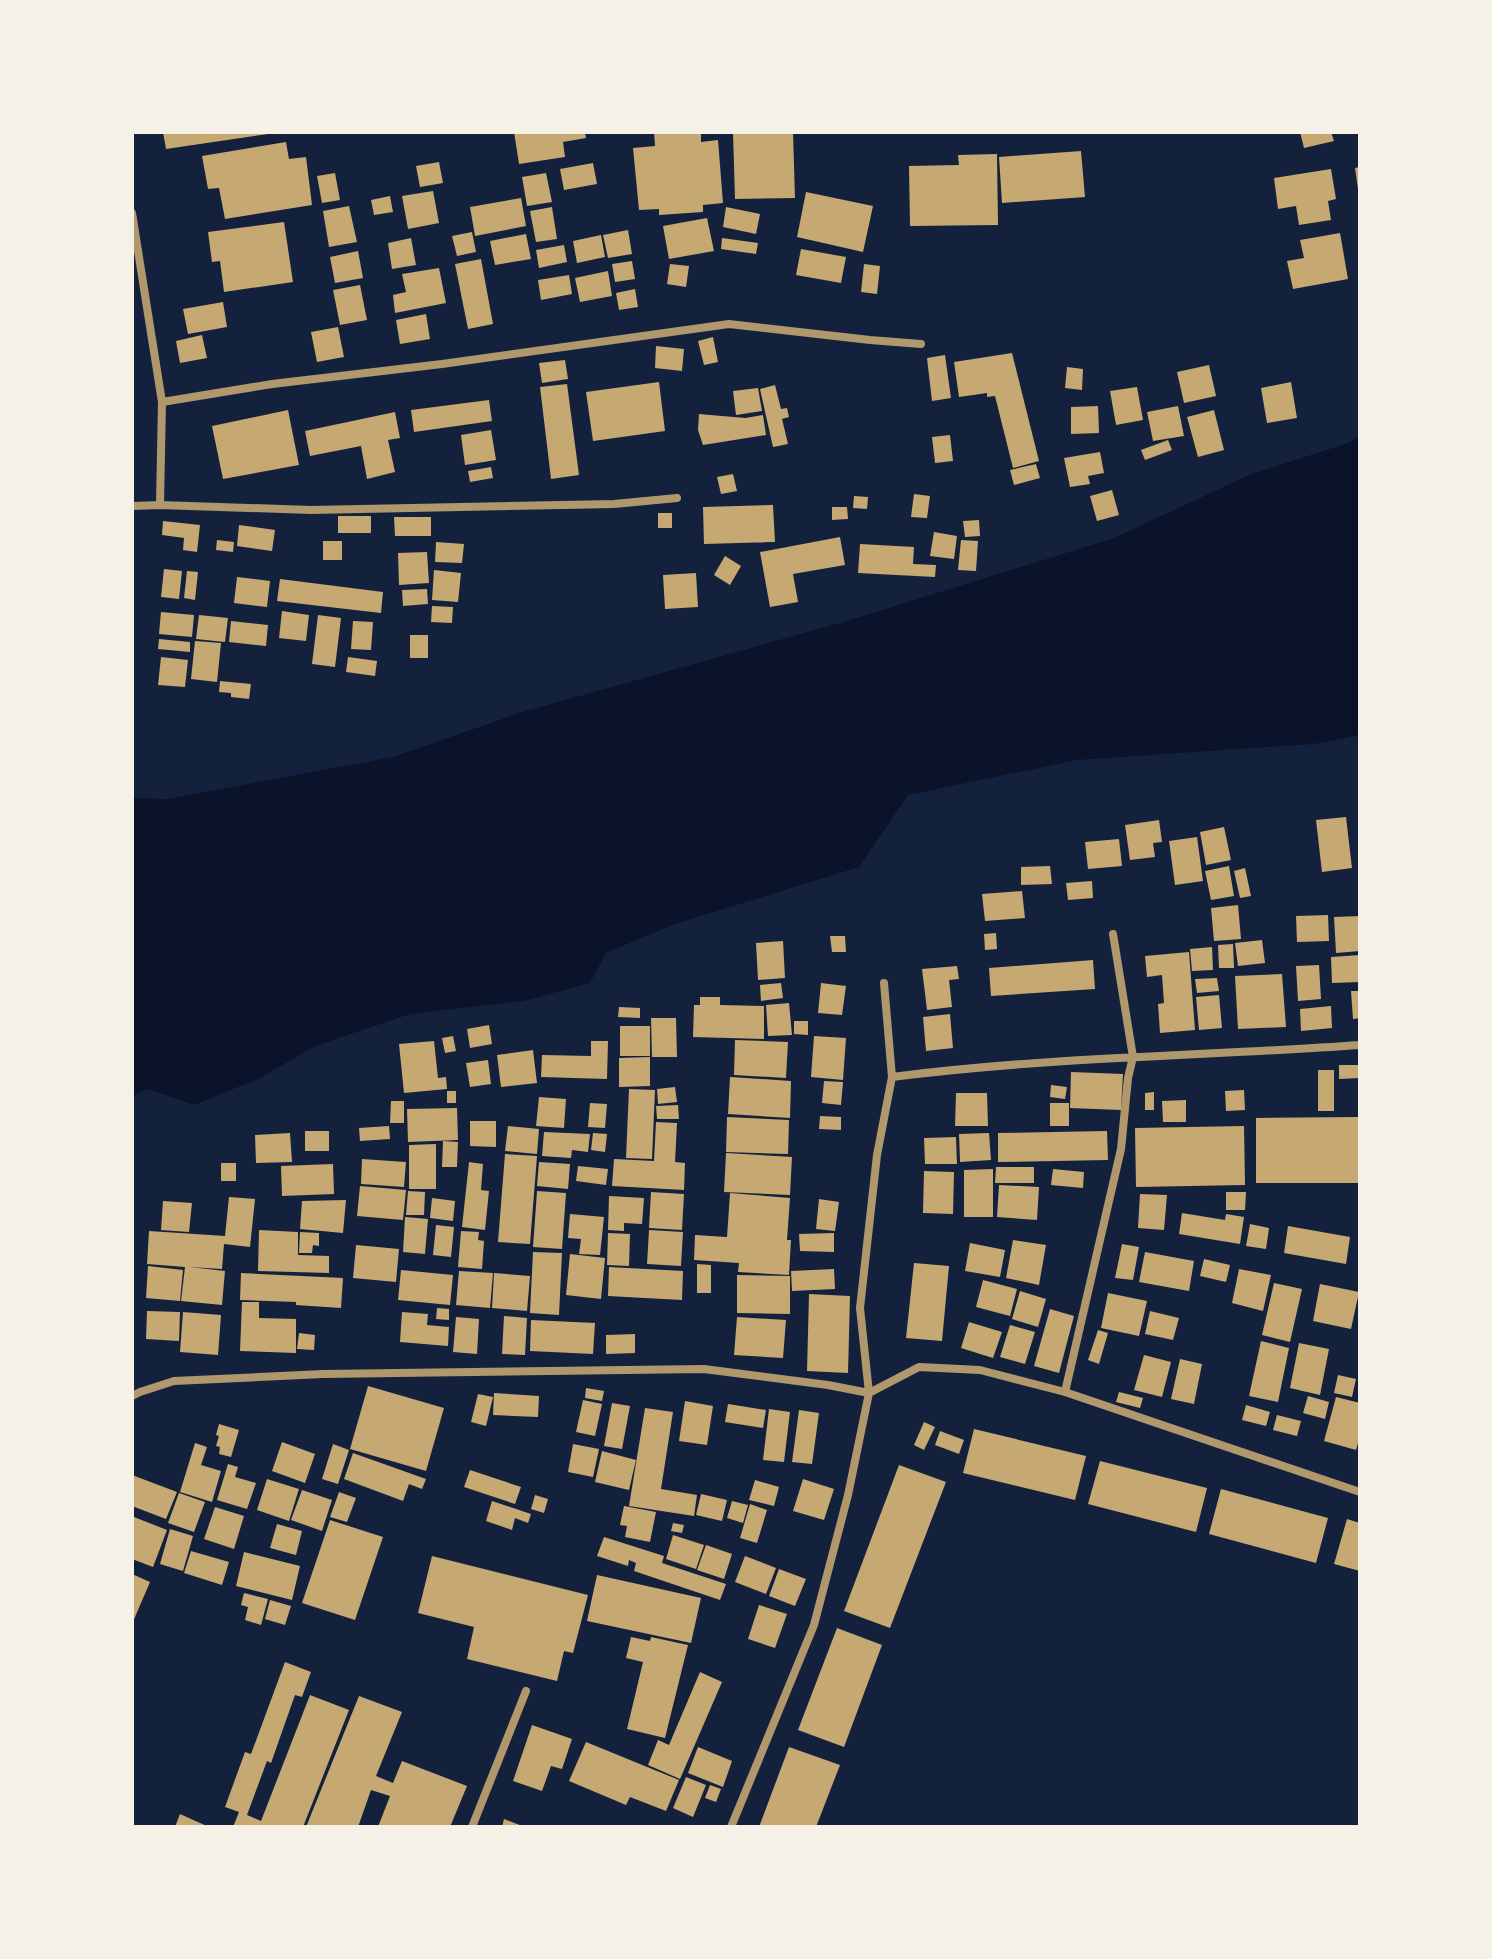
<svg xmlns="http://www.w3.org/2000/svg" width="1492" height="1959" font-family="Helvetica,sans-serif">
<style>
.water{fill:#0b132b}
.building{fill:#c6a872}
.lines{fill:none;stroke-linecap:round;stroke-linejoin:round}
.minor{stroke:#b1986c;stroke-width:8}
</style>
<rect width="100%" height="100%" fill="#14213d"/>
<path class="water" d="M1360,436V735L1314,744L1077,760L908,795L859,867L675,924L606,953L590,983L524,1001L410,1014L315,1046L258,1079L194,1105L148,1089L132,1096V798L167,799L393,757L519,713L847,621L1114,538L1249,475L1348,443Z"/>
<path class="building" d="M163,132H268V134L166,149Z
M514,132H585L586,138L563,142L565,157L519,164Z
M654,132H692V134L701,133V142L718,140L723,203L703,205V212L659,215V209L639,210L633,148L655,146Z
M733,132H793L795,198L735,199Z
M1300,132H1331L1334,141L1304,148Z
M286,142L289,159L306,157L312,205L225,219L219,188L208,189L202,156Z
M1081,151L1085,197L1002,203L999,157Z
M997,154L998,225L910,226L909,166L959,165L958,155Z
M439,162L443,183L420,187L416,166Z
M593,163L597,184L564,190L560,169Z
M1360,167V189H1358L1355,168Z
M1331,169L1336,199L1328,201L1331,220L1299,225L1296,206L1278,209L1274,178Z
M335,173L340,200L322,203L317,176Z
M546,173L552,202L527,206L522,177Z
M433,191L439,223L408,229L402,196Z
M806,192L873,206L863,252L797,237Z
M390,196L393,212L374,215L371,200Z
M521,198L526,226L475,236L470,207Z
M349,206L357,242L329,247L323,211Z
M552,207L557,239L536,242L530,211Z
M726,207L760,214L756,234L723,227Z
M707,218L714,251L669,259L663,226Z
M284,222L293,282L224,292L220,261L212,262L208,232Z
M628,230L632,254L608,258L603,235Z
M472,232L476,252L457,256L452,236Z
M1340,233L1348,279L1293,289L1287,261L1304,258L1300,240Z
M526,234L531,259L495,265L490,241Z
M601,235L605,257L577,263L573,241Z
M411,238L416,265L392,269L388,243Z
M722,238L758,243L756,254L721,249Z
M564,245L567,262L539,268L536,250Z
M801,249L846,257L841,283L796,275Z
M358,251L363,278L335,283L330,257Z
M481,259L493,324L468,329L455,264Z
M632,261L635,279L615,282L612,264Z
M670,264L689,266L686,287L667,284Z
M864,264L880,266L877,294L861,292Z
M439,268L446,303L395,313L393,295L406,292L402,274Z
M608,271L612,296L580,302L575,278Z
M569,275L572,294L541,300L538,280Z
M360,285L367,320L340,325L333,290Z
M635,289L638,307L619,310L616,293Z
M223,302L227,327L188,334L183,309Z
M426,314L430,339L400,344L396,320Z
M338,327L344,357L317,362L311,332Z
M202,335L207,358L180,363L176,341Z
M713,337L718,362L704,365L698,341Z
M656,346L684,349L682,371L655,368Z
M1012,353L1039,461L1013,468L995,396L987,397V393L959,397L954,362Z
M945,355L951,398L932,401L927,358Z
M565,360L568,379L542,383L539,363Z
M1209,365L1216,396L1184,403L1177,372Z
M1067,367L1083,369L1082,390L1065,388Z
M659,382L665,431L593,441L586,392Z
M1291,382L1297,418L1267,423L1261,388Z
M567,384L579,475L551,479L540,387Z
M775,385L781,409L787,408L789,417L782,419L788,444L773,447L760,389Z
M1137,387L1143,420L1116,425L1110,391Z
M758,388L762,411L736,415L733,391Z
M489,400L492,421L414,432L411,410Z
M1098,406L1099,433L1071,434V407Z
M1178,406L1184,436L1153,441L1147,412Z
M288,410L299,465L223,479L212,426Z
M1214,410L1224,450L1198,457L1187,417Z
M395,412L400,438L388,440L395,472L367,479L361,446L310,456L305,431Z
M699,414L745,418L763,415L766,435L703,445L698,430Z
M491,430L496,460L465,465L461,435Z
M950,435L953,461L935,463L932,437Z
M1168,440L1172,450L1145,460L1141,450Z
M1100,452L1104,473L1088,476L1090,484L1070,487L1064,458Z
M1036,464L1040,478L1014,485L1010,470Z
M491,467L493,478L470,482L468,471Z
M733,474L737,491L721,494L717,477Z
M1112,490L1119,515L1097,521L1090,496Z
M914,494L930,496L927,518L911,517Z
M854,496L868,497L867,509L853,508Z
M773,505L775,542L704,544L703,507Z
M832,507H847L848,519L832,520Z
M658,513H672V528H658Z
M338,516H371V533H338Z
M394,517H431V536H395Z
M979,520L980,536L965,537L963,521Z
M163,521L200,525L197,552L183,550L184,538L162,535Z
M239,525L275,530L272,551L237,546Z
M934,532L957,536L954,559L930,556Z
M840,537L845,565L793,574L798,602L770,607L760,552Z
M217,540L234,542L233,552L216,550Z
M961,540L978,541L976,571L958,570Z
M323,541H342V560H323Z
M436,542L464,544L462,563L435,562Z
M860,544L914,547L913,564L936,565L935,577L858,573Z
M427,552L429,583L399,585L398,553Z
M725,556L741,566L730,585L714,575Z
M164,569L182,571L179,599L161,597Z
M434,570L461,573L458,602L432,600Z
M187,571L198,572L195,600L184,598Z
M696,573L698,607L665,609L663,575Z
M237,577L270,581L267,607L234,603Z
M280,579L383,592L381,613L277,601Z
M427,589L428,604L403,606L402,590Z
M432,606L453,607L452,623L431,622Z
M282,611L309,615L306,641L279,638Z
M161,612L194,615L192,637L159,634Z
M199,615L228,618L225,642L196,639Z
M318,615L341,618L335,667L312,664Z
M231,621L268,625L266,646L229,642Z
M353,621L373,622L371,650L351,649Z
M410,635H428V658H410Z
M159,639L190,642V652L158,649Z
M195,641L221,643L217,682L191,679Z
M161,657L188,660L185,687L158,685Z
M348,657L377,661L375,676L346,672Z
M220,681L251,684L249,699L231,697V693L219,692Z
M1346,817L1352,868L1322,872L1316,820Z
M1159,820L1162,842L1153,843L1155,857L1130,860L1125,825Z
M1224,827L1231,860L1206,865L1200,832Z
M1197,837L1203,881L1175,885L1169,841Z
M1119,839L1122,866L1088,869L1085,842Z
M1050,866L1052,884L1021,885V867Z
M1229,866L1234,896L1211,900L1205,871Z
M1245,868L1251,896L1240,898L1234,871Z
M1092,881L1093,898L1068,900L1066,883Z
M1022,891L1025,918L985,921L982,894Z
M1238,905L1241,939L1214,941L1211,908Z
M1328,915L1329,941L1297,942L1296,916Z
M1360,916V951L1336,953L1334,917Z
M996,933L997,949L985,950L984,934Z
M830,936H845L846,952H832Z
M1262,940L1265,963L1238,966L1235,943Z
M783,941L785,978L758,980L756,943Z
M1233,944L1234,968H1219L1218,945Z
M1212,947L1213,970L1192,971L1190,949Z
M1189,952L1195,1030L1160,1033L1158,1004L1164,1003L1162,975L1147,977L1145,956Z
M1360,955V982L1332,983L1331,957Z
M1093,960L1095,989L991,996L989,968Z
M1319,965L1321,999L1298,1001L1296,966Z
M957,966L959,979L949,980L952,1007L927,1010L922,969Z
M1282,974L1286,1027L1238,1029L1235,976Z
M1217,978L1219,991L1197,993L1195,979Z
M781,983L783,998L761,1001L760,985Z
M821,983L846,986L842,1015L818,1013Z
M1351,991H1360V1018L1353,1019Z
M1219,995L1222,1028L1199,1030L1196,997Z
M700,997H720V1005L764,1006V1039L693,1037L694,1005H700Z
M789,1003L792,1035L768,1036L766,1005Z
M1331,1006L1332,1028L1301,1031L1300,1009Z
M619,1007L640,1008V1018L618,1017Z
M950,1014L953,1048L926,1051L923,1017Z
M651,1018H676L677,1057H652Z
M794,1021H808V1035L794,1034Z
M489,1025L492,1044L470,1048L467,1029Z
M620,1026H650V1056H620Z
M453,1036L456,1051L445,1053L442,1038Z
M814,1036L846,1038L843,1080L811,1077Z
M735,1040L788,1042L786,1078L734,1075Z
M434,1041L438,1078L446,1077L447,1089L404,1093L399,1044Z
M591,1041H608L607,1079L541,1077L542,1055L591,1056Z
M533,1050L537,1083L501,1087L497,1055Z
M650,1057V1086L619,1087V1058Z
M488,1060L491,1084L470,1087L466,1063Z
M1339,1065H1360V1078L1339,1079Z
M1318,1070H1334V1111H1318Z
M1071,1072L1123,1074L1121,1110L1070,1108Z
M730,1077L791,1081L790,1118L728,1114Z
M824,1081L843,1082L841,1105L822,1103Z
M1051,1085L1067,1087L1065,1099L1050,1097Z
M675,1087L677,1102L658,1104L657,1089Z
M629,1089L655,1090L652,1159L626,1158Z
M1244,1090L1245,1110L1226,1111L1225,1091Z
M447,1091H456V1103H447Z
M1154,1092V1110H1145V1093Z
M956,1093H987L988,1126H955Z
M539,1097L566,1099L564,1128L536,1126Z
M1186,1100V1122H1163L1162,1101Z
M391,1101H404V1123H390Z
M590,1103L607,1104L605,1128L588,1127Z
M1050,1103H1069V1126H1050Z
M678,1105L679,1119H657L656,1106Z
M457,1108L458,1140L408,1142L407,1109Z
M820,1116L841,1117V1130L819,1129Z
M727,1117L789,1120L788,1154L726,1152Z
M1360,1117V1183H1256V1118Z
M470,1121H496V1147L470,1146Z
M656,1122L677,1123L675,1162L685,1163L684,1190L612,1186L614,1159L654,1161Z
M389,1126L390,1139L360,1141L359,1128Z
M508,1126L539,1129L537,1154L505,1151Z
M1244,1126L1245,1185L1136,1187L1135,1128Z
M305,1131H329V1151H305Z
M1107,1131L1108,1160L998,1162V1133Z
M544,1132L590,1134L588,1152L572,1150L571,1158L542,1156Z
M290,1133L292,1162L256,1163L255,1135Z
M593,1133L607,1134L605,1152L591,1150Z
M989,1133L991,1160L960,1162L959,1134Z
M956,1137L957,1164H925L924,1138Z
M443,1141L458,1142L457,1167H442Z
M436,1144V1189H409V1145Z
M726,1153L792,1157L790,1195L724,1192Z
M505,1154L537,1156L530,1244L498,1242Z
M362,1159L406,1162L404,1187L361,1184Z
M469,1162L483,1164L481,1190L489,1191L485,1230L462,1227Z
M539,1162L570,1164L568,1189L537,1186Z
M221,1163H236V1181H221Z
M333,1164L334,1194L282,1196L281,1166Z
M578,1166L608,1169L606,1185L576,1181Z
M996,1167H1034V1183H995Z
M993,1169V1217H964V1170Z
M1053,1169L1084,1172L1083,1188L1051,1185Z
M924,1171L954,1172L953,1214L923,1213Z
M999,1185L1039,1187L1037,1220L997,1217Z
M360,1186L406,1190L403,1220L357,1216Z
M408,1191L425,1192L424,1215H406Z
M537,1191L566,1193L562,1249L533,1247Z
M651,1192L684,1194L682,1230L649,1228Z
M1226,1192H1246L1245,1210H1226Z
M730,1193L790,1198L787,1240H791L789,1275L738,1272L739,1263L694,1260L695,1235L727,1237Z
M1140,1194L1167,1195L1164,1230L1138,1228Z
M609,1196L644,1198L642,1224L624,1223V1231L608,1230Z
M229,1197L255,1199L250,1247L224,1244L222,1269L190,1267L225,1271L222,1305L181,1301L185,1267L147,1264L149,1231L225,1236Z
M432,1198L455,1201L453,1221L430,1218Z
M819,1199L839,1202L835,1231L816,1229Z
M346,1200L343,1233L300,1229L302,1201Z
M163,1201L192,1203L189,1232L161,1230Z
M1182,1213L1225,1220L1226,1214L1244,1217L1240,1244L1179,1234Z
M570,1214L604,1217L600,1255L579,1254L581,1239L568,1238Z
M405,1217L428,1219L425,1254L403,1252Z
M1250,1224L1269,1228L1266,1249L1246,1246Z
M436,1225L454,1227L451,1257L433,1255Z
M1288,1226L1350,1237L1346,1264L1284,1253Z
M259,1230L298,1232V1255L329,1256V1273L258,1271Z
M649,1230L683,1232L681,1266L647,1264Z
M461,1231L479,1232L478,1240L484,1241L482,1269L458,1267Z
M300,1232L319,1233V1246L313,1245L312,1253H299Z
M608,1233L630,1234L629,1266L607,1265Z
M834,1233V1252L800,1251L799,1234Z
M1013,1240L1046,1245L1039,1285L1006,1278Z
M970,1243L1005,1250L1000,1277L965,1271Z
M1122,1244L1139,1247L1133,1280L1115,1278Z
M356,1245L399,1249L396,1282L353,1278Z
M533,1252L562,1253L559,1315L530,1313Z
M1145,1252L1194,1261L1189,1291L1139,1282Z
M570,1254L605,1258L601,1299L566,1295Z
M1204,1259L1230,1265L1226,1282L1200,1276Z
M914,1263L949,1266L942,1341L906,1338Z
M697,1264L711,1265V1293H697Z
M148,1266L183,1270L180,1301L146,1298Z
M609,1267L683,1271L682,1300L608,1296Z
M834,1269L835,1289L792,1291L791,1271Z
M1239,1269L1271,1275L1263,1311L1232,1303Z
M401,1270L453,1275L450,1305L398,1300Z
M459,1271L493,1273L490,1308L456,1305Z
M241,1273L343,1278L341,1308L296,1305V1302L240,1300Z
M494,1273L530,1276L527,1311L492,1308Z
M737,1275L790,1276V1314L737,1313Z
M983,1280L1017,1289L1010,1316L976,1307Z
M1274,1283L1302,1289L1290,1342L1262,1335Z
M1320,1284L1359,1292L1351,1329L1313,1321Z
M1020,1291L1046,1299L1038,1327L1012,1319Z
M1108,1293L1147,1301L1139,1336L1101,1328Z
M809,1294L850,1296L848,1373L807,1371Z
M242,1302H259V1318L296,1319V1353L240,1351Z
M437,1308L449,1309V1320L436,1319Z
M1050,1309L1074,1316L1059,1373L1034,1366Z
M147,1311L180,1312L179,1341L146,1339Z
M1150,1311L1179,1318L1173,1340L1145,1334Z
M183,1312L221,1315L218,1355L180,1352Z
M402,1312L428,1314L427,1325L449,1327L448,1346L400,1342Z
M504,1316L527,1318L525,1355L502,1354Z
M456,1317L479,1319L477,1354L453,1352Z
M737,1317L786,1320L783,1358L734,1355Z
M531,1320L595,1323L593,1354L530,1351Z
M969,1322L1002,1332L993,1358L961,1348Z
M1010,1325L1035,1332L1025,1364L1000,1357Z
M1098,1330L1108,1333L1099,1364L1088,1360Z
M299,1333L315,1335L314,1350L297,1349Z
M635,1334V1353L606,1354V1335Z
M1261,1341L1289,1348L1278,1402L1249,1396Z
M1299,1343L1329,1349L1320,1395L1290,1388Z
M1144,1355L1171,1362L1162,1397L1134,1390Z
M1180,1359L1202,1364L1194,1404L1171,1399Z
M1338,1375L1356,1379L1352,1397L1334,1393Z
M368,1386L444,1408L426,1471L350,1449Z
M586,1388L604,1391L602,1401L585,1398Z
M1119,1392L1143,1398L1140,1408L1116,1402Z
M494,1393L539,1396L538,1417L493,1415Z
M478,1394L493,1397L486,1426L471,1422Z
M1308,1396L1329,1402L1325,1419L1303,1413Z
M1336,1397L1360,1403V1436L1356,1450L1324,1441Z
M583,1400L602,1404L595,1436L576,1432Z
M685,1401L713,1406L707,1445L679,1441Z
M612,1403L630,1406L622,1449L604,1446Z
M728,1404L766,1410L763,1428L725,1422Z
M1246,1405L1270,1412L1266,1426L1242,1420Z
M645,1408L673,1412L661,1489L697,1495L694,1516L629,1506Z
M769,1409L790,1412L784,1462L763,1460Z
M799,1410L819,1413L812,1464L792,1462Z
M1277,1415L1301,1421L1297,1436L1273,1430Z
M924,1422L935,1427L924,1450L914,1445Z
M219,1424L239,1430L231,1457L219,1454L220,1447L216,1446L219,1436L216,1435Z
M974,1429L1086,1456L1075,1500L963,1473Z
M940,1431L964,1440L959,1454L935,1445Z
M282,1442L315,1454L305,1483L272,1471Z
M195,1443L207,1447L201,1465L221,1471L212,1502L180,1492Z
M333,1444L349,1450L338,1484L322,1479Z
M573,1444L599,1449L593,1477L568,1472Z
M602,1451L636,1460L629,1490L595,1482Z
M353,1453L426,1479L422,1489L409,1484L403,1501L344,1479Z
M1100,1461L1207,1488L1196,1532L1088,1504Z
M228,1464L238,1467L235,1477L256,1483L247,1509L217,1500Z
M899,1465L946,1482L890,1628L844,1611Z
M470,1470L521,1487L515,1504L464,1487Z
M132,1475L177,1492L166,1519L132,1506Z
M267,1479L299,1489L289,1521L257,1510Z
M803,1479L834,1489L824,1520L793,1511Z
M755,1480L779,1487L774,1506L749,1500Z
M1221,1489L1328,1518L1316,1563L1209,1534Z
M302,1490L332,1500L322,1531L291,1520Z
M339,1492L356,1498L347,1522L330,1517Z
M179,1493L205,1502L194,1532L168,1523Z
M701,1494L727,1500L722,1521L696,1515Z
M535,1495L548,1499L544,1513L531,1509Z
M492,1501L531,1514L528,1523L515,1518L512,1530L486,1521Z
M732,1501L748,1505L743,1523L727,1518Z
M750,1504L767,1510L757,1543L740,1538Z
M624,1506L656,1512L650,1542L625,1537L627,1526L620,1525Z
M215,1507L244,1516L234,1549L204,1539Z
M134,1517L167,1530L153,1567L132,1559V1522Z
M1347,1519L1360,1523V1571L1334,1564Z
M330,1520L383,1537L355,1620L302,1603Z
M673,1523L684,1525L682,1533L671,1531Z
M277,1524L302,1531L296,1555L270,1548Z
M170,1529L193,1536L183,1571L160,1564Z
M673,1535L704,1545L696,1569L666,1559Z
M604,1537L664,1556L662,1563L726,1584L720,1600L634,1571L636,1563L629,1560L628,1566L597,1556Z
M706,1545L732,1554L724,1579L697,1570Z
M191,1551L229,1562L222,1585L184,1573Z
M244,1552L300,1566L292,1600L236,1586Z
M432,1556L588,1595L573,1653L564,1651L557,1681L467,1659L474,1627L418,1613Z
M745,1556L776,1568L766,1594L735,1582Z
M779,1569L806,1579L795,1606L769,1596Z
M132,1574L150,1582L132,1624Z
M597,1575L701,1598L691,1643L587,1621Z
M244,1593L268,1599L261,1625L245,1620L248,1607L241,1605Z
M270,1600L291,1606L285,1625L265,1619Z
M759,1605L787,1614L775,1648L748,1639Z
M837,1628L882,1645L844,1747L798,1730Z
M631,1637L650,1641L651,1637L688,1645L665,1738L627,1729L643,1662L626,1658Z
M285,1662L311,1672L302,1697L295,1695L271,1763L267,1761L247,1815L261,1821L310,1695L349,1710L303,1827H233L239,1812L225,1807L245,1752L251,1754Z
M700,1672L722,1682L680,1779L648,1765L658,1740L669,1745Z
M359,1696L402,1712L376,1776L393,1783L402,1761L467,1786L450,1827H378L390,1796L371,1790L358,1827H306Z
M532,1725L572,1739L562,1769L551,1766L542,1791L513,1781Z
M586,1742L679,1780L666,1811L630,1797L626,1805L569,1781Z
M698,1747L732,1761L723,1787L688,1773Z
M789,1747L840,1765L816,1827H759Z
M686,1777L706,1785L693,1817L673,1808Z
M710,1785L721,1789L716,1802L705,1798Z
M180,1814L209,1827H175Z
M504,1819L525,1827H502Z"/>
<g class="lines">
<path class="minor" d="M132,213L162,402L160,505
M162,402L272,384L442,364L729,324L870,340L921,344
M132,506L160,505L311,510L614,504L677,498
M892,1077C1047,1057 1204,1056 1360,1045
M1065,1392L1121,1149L1128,1078L1133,1057L1113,934
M132,1396L140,1392L174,1381L323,1374L704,1369L828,1385L869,1393L919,1367L980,1370L1065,1392L1360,1492
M472,1827L526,1691
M731,1827L814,1625L848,1495L869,1393L860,1308L877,1155L892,1077L884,983"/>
</g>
<rect width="1492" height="1959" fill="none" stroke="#f6f1e7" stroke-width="268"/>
</svg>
